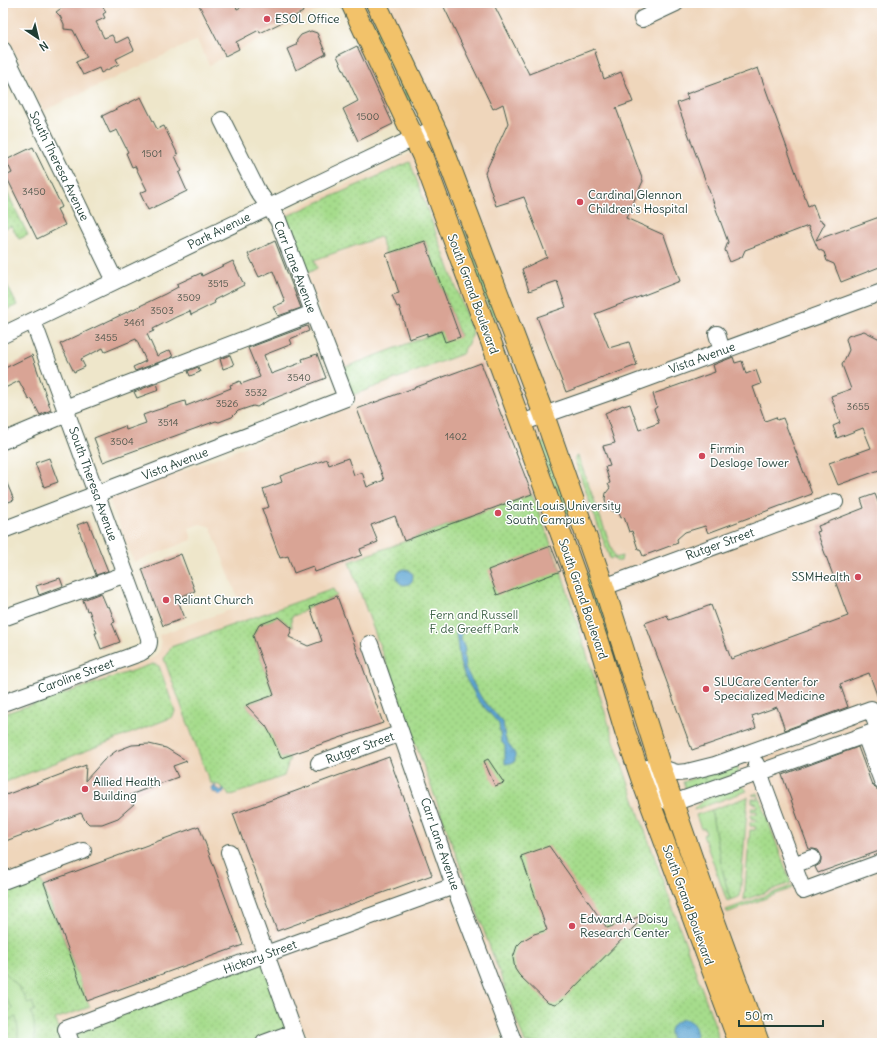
<svg xmlns="http://www.w3.org/2000/svg" width="885" height="1046" font-family="Delius,sans-serif">
<style>
.built{fill:#efd6bb}
.grass{fill:url(#grass-dots);stroke:#628c60}
.garden{fill:#a6dc8c;stroke:#628c60}
.water{fill:url(#water-ripples);stroke:#3e7083}
.building{fill:#d9a495}
.lines{fill:none;stroke-linecap:round;stroke-linejoin:round}
.minor-casing{stroke:#3e564a;stroke-width:18}
.major-casing{stroke:#3e564a;stroke-width:22}
.minor{stroke:#fff;stroke-width:16}
.major{stroke:#f2c26a;stroke-width:20}
.poi-dot{fill:#d1495b;stroke:#fff;stroke-width:1.5}
.labels{text-anchor:middle;stroke-width:3;stroke-linejoin:round;paint-order:stroke}
.number-label{font-size:10px;fill:#4e574c}
.poi-label{font-size:12px;fill:#1f3d34;stroke:#fff;text-anchor:start}
.street-label{font-size:12px;fill:#1f3d34;stroke:#fff}
.park-label{font-size:12px;fill:#41654a;stroke:#fff}
</style>
<defs>
<pattern id="grass-dots" width="8" height="8" patternUnits="userSpaceOnUse"><rect width="8" height="8" fill="#a6dc8c"/><path d="M2 2h.1M6 6h.1" fill="none" stroke="#8ebe79" stroke-width="1.8" stroke-linecap="round"/></pattern>
<pattern id="water-ripples" width="26" height="14" patternUnits="userSpaceOnUse"><rect width="26" height="14" fill="#5ca4d2"/><path d="M2 4q2-2 4 0t4 0M15 11q2-2 4 0t4 0" fill="none" stroke="#4b87ab"/></pattern>
</defs>
<rect width="100%" height="100%" fill="#fff"/>
<filter id="ink" filterUnits="userSpaceOnUse"><feTurbulence type="fractalNoise" baseFrequency=".025" numOctaves="2"/><feDisplacementMap in="SourceGraphic" scale="8" xChannelSelector="R" yChannelSelector="G"/><feConvolveMatrix kernelMatrix="1 2 1 2 8 2 1 2 1" color-interpolation-filters="sRGB"/></filter>
<filter id="wash" filterUnits="userSpaceOnUse"><feTurbulence type="fractalNoise" baseFrequency=".012" numOctaves="4" result="noise"/><feDisplacementMap in="SourceGraphic" scale="16" xChannelSelector="R" yChannelSelector="G"/><feGaussianBlur stdDeviation="0.9" result="paint"/><feColorMatrix in="noise" values="0 0 0 0 0 0 0 0 0 0 0 0 0 0 0 0 0 1.4 0 .05"/><feComposite in="paint" operator="in"/></filter>
<g filter="url(#wash)">
<rect width="100%" height="100%" fill="#eee6ca"/>
<path class="built" d="M3,3H333L209,65L197,40L43,111L3,27Z
M387,3H882V1043H522L517,1029L479,1043H309L303,1028L261,1043H3V692L10,711L151,659L155,657L160,650L161,644L159,635L241,606L211,528L209,526L200,524L189,528L192,540L134,562L110,502L111,498L355,405L284,216L286,213L449,135L437,107Z"/>
<path class="grass" d="M370,18L380,29L413,101L411,102L407,100L368,20Z
M410,162L473,334L462,354L353,395L343,368L441,331L460,336L425,241L386,254L380,237L314,260L317,268L308,273L285,217Z
M3,184L28,235L19,239L11,226L3,229Z
M453,210L458,222L464,229L499,322L491,314L451,211Z
M3,277L17,305L3,312V293L6,292L3,286Z
M545,442L563,489V510L568,508L571,512L563,515L539,447L542,443Z
M578,456L615,558L622,556L621,561H616L613,558L610,559L574,458Z
M532,494L561,571L613,738L640,817L717,1031L718,1043H525L349,562Z
M577,545L587,573L602,601L613,648L604,635L574,546Z
M333,589L337,596L310,607L300,613L291,617L292,628L279,617L259,625L253,636L274,695L246,705C252,713 260,719 266,726C273,736 277,747 281,758H290L284,776L229,796C225,788 220,784 210,783L164,659L171,647Z
M153,664L159,666L175,711L173,717L3,783V714Z
M736,763L739,773L706,785L703,775Z
M757,793L758,794L791,883L744,900L750,830H755L756,827L750,826V822H756V819H751V814H757V811H751L752,807H757V804L752,803V799H758V796L752,795Z
M748,797L740,896L730,900L722,868L711,810Z
M40,878L90,1007L55,1019L66,1043H3V891Z
M794,885L790,889L729,912H727L726,910Z
M266,954L294,1032L264,1043H71L66,1029Z"/>
<path class="garden" d="M469,240L476,260L472,262L465,242Z
M485,284L492,305L488,306L481,286Z
M561,488L568,508L563,510L556,490Z
M703,775L706,785L687,792L683,782Z
M743,786L747,791L694,810C699,798 730,790 743,786Z
M711,810L722,868L730,900L727,901L703,835L706,833L704,828L701,829L696,815Z
M3,971C14,981 22,990 28,1004L32,1002L35,1010L31,1012L34,1023L35,1043H18V1029L16,1017L3,1022V1013L13,1009L3,994Z"/>
<path class="water" d="M397 577a8 8 0 1 1 16 0a8 8 0 1 1-16 0Z
M455,626L461,628V639L465,649L464,654L465,668L482,699L503,722L505,738L515,754V761L511,763L505,764V746L501,741L499,724L478,700L465,677L460,663Z
M213,785H216L215,788L222,791L223,788L225,791L220,796L217,793L212,792L211,787H213Z
M684,1019C696,1022 700,1034 692,1043H675C665,1033 671,1021 684,1019Z"/>
<g id="blocks">
<path class="building" d="M61,3H101L106,12L103,14L105,18L96,22L104,38L112,35L116,43L128,37L134,50L116,59L119,64L101,73L99,68L83,75L76,62L87,57L73,30L64,29V24L60,16L56,12L63,7Z
M198,3H235L237,9L250,3H316L302,9L303,12L260,33L259,30L236,42L239,49L225,56Z
M442,3H493L529,74L594,49L604,79L621,72L633,102L616,108L643,181L626,218L664,235L680,281L595,314L609,348L629,342L637,365L566,392L537,317L566,307L557,281L529,291L522,269L547,257L524,197L496,206L485,173L508,123L503,104L493,109Z
M311,31L317,33L326,54L296,70L287,49L296,45L297,40L301,35Z
M357,46L393,124L358,141L343,109L358,101L337,56Z
M758,68L808,206L813,204L819,220L825,223L816,240L882,216V266L841,282L834,264L827,261L824,252L818,249L808,226L745,250L742,257L730,262L725,250L728,242L677,103L688,99L686,94Z
M141,97L157,129L164,126L178,155L175,156L182,171L179,173L187,191L148,210L140,193L147,190L135,166L132,167L126,153L128,152L117,130L110,133L102,116Z
M33,147L62,207L57,209L65,225L37,239L6,176L12,173L6,160Z
M275,241L301,308L278,316L273,307L285,302L273,271L259,277L248,254Z
M425,241L460,337L445,342L441,331L427,336V333L409,339L399,306L397,307L392,295L399,293L386,254Z
M233,261L244,285L214,300L215,303L191,315L190,311L176,317L153,329L154,331L147,334L157,356L170,350L173,357L135,371L133,367L146,361L136,339L105,352L103,348L81,359L85,367L74,372L60,344L165,294L178,287L177,284L201,273L202,276Z
M307,326L309,331L290,339L292,344L264,355L271,374L303,362L302,359L317,354L326,378L267,401L257,407L253,406L238,411L232,417L219,422L216,421L197,428L103,462L94,438L125,426L126,430L146,423L143,415L154,411L185,401L186,406L231,388L230,385L240,381L241,384L260,377L248,348Z
M864,331L882,340V469L838,485L829,463L871,448L863,428L837,438L833,426L840,423L831,396L851,389L842,365L849,350L846,339L848,336Z
M32,355L51,410L40,415L31,398L29,400L19,381L3,389V369Z
M230,355L234,365L223,369L220,359Z
M733,357L735,363L742,361L746,374L756,370L761,384L753,387L765,421L776,417L777,420L783,418L812,494L708,533L705,526L685,532L677,539L678,543L643,556L640,549H638L632,531L629,532L624,517L621,518L619,513L612,511L606,504L605,499L606,493L610,488L608,484L610,483L605,467L610,466L603,446L615,443L605,413L623,405L624,406L630,404L639,430L659,423L654,409L657,407L653,394L715,372L713,365Z
M481,363L532,494L404,541L395,516L371,525L378,542L360,549L362,555L315,572L313,566L294,573L288,556L280,558L262,509L269,507L263,489L282,482L280,476L327,459L329,465L348,458L354,475L362,472L367,487L384,480L357,409Z
M198,367L200,372L190,376L188,371Z
M157,383L159,390L137,398L134,392Z
M49,458L58,482L44,487L35,463Z
M3,474L14,500L3,504Z
M875,494L882,512V706H881L869,673L840,684L848,707L785,730L777,707L752,716L756,728L692,750L645,623L667,615L669,620L711,605L731,659L848,616L817,532L820,531L818,526L864,508L861,499Z
M88,521L108,571L96,575L77,525Z
M551,546L561,571L497,595L488,570Z
M181,554L195,591L177,598L185,618L163,626L142,569Z
M60,578L63,586L39,595L36,586Z
M101,593L107,607L109,606L115,622L112,623L120,642L101,649L95,633H97L89,610L87,611L83,600Z
M337,596L383,723L281,758L271,735L266,726L246,705L274,695L253,636L259,625L279,617L292,628L289,637L308,646L322,641L310,607Z
M149,744L166,748L187,761L173,766L178,777L127,796L134,804L118,818L102,824H89L85,820L81,813L3,842V796L86,765L85,781L104,760L116,751L132,745Z
M858,747L872,785L873,784L876,789L882,790V850L818,873L815,867L820,864L821,860V855L818,850L813,849H809L782,775Z
M389,757L432,875L277,931L233,814Z
M488,759L504,783L495,786L484,761Z
M199,826L243,945L87,1001L44,883Z
M549,846L607,928L647,914L561,1001L555,1005L548,1003L519,975L515,969L513,958L517,946L522,941L534,934L547,930L521,856Z"/>
</g>
</g>
<g filter="url(#ink)">
<use href="#blocks" fill-opacity="0" stroke="#3e564a" stroke-width="1"/>
<g class="lines">
<g class="minor-casing">
<path id="minor" d="M642,19L676,3
M3,50L115,281
M717,334L722,351
M3,335L340,173L435,128
M65,408L313,313
M521,423L627,386L882,292
M3,441L67,414
M3,530L346,398L278,220L257,190L222,120
M604,587L835,502
M3,618L126,574
M370,644L454,886L514,1043
M3,703L140,653C150,648 151,642 147,632L33,321
M865,735L882,781
M319,763L401,733
M756,764L803,891L882,862
M660,765L665,769L677,773L687,772L715,765L871,709L882,740
M647,768C652,781 657,801 673,803L879,730
M229,852L298,1043
M793,865L812,858
M3,881L83,851
M71,1043L66,1029L266,954L454,886
M264,1043L294,1032"/>
</g>
<g class="major-casing">
<path id="major" d="M351,3L422,155L521,423L581,590L603,657L625,731L642,781L739,1043
M376,3L438,134L544,415L604,587L660,765L701,883L759,1043"/>
</g>
<use href="#minor" class="minor"/>
<use href="#major" class="major"/>
</g>
</g>
<g class="poi-dot">
<circle cx="267" cy="19" r="4"/>
<circle cx="580" cy="202" r="4"/>
<circle cx="702" cy="456" r="4"/>
<circle cx="498" cy="513" r="4"/>
<circle cx="858" cy="577" r="4"/>
<circle cx="166" cy="600" r="4"/>
<circle cx="706" cy="689" r="4"/>
<circle cx="85" cy="789" r="4"/>
<circle cx="572" cy="926" r="4"/>
</g>
<g class="labels">
<g class="number-label">
<text x="368" y="120">1500</text>
<text x="152" y="157">1501</text>
<text x="34" y="195">3450</text>
<text x="218" y="287">3515</text>
<text x="189" y="301">3509</text>
<text x="162" y="314">3503</text>
<text x="134" y="326">3461</text>
<text x="106" y="341">3455</text>
<text x="299" y="381">3540</text>
<text x="256" y="396">3532</text>
<text x="227" y="407">3526</text>
<text x="858" y="410">3655</text>
<text x="168" y="426">3514</text>
<text x="456" y="440">1402</text>
<text x="122" y="445">3504</text>
</g>
<g class="poi-label">
<text x="275" y="23">ESOL Office</text>
<text x="588" y="199">Cardinal Glennon<tspan x="588" dy="14">Children's Hospital</tspan></text>
<text x="710" y="453">Firmin<tspan x="710" dy="14">Desloge Tower</tspan></text>
<text x="506" y="510">Saint Louis University<tspan x="506" dy="14">South Campus</tspan></text>
<text x="850" y="581" text-anchor="end">SSMHealth</text>
<text x="174" y="604">Reliant Church</text>
<text x="714" y="686">SLUCare Center for<tspan x="714" dy="14">Specialized Medicine</tspan></text>
<text x="93" y="786">Allied Health<tspan x="93" dy="14">Building</tspan></text>
<text x="580" y="923">Edward A. Doisy<tspan x="580" dy="14">Research Center</tspan></text>
</g>
<g class="street-label">
<text transform="translate(59 166) rotate(64)" y="4">South Theresa Avenue</text>
<text transform="translate(219 231) rotate(-26)" y="4">Park Avenue</text>
<text transform="translate(295 267) rotate(69)" y="4">Carr Lane Avenue</text>
<text transform="translate(473 294) rotate(70)" y="4">South Grand Boulevard</text>
<text transform="translate(702 358) rotate(-20)" y="4">Vista Avenue</text>
<text transform="translate(175 464) rotate(-21)" y="4">Vista Avenue</text>
<text transform="translate(93 484) rotate(70)" y="4">South Theresa Avenue</text>
<text transform="translate(720 544) rotate(-20)" y="4">Rutger Street</text>
<text transform="translate(583 599) rotate(71)" y="4">South Grand Boulevard</text>
<text transform="translate(76 676) rotate(-20)" y="4">Caroline Street</text>
<text transform="translate(360 748) rotate(-20)" y="4">Rutger Street</text>
<text transform="translate(440 844) rotate(71)" y="4">Carr Lane Avenue</text>
<text transform="translate(688 905) rotate(70)" y="4">South Grand Boulevard</text>
<text transform="translate(260 957) rotate(-20)" y="4">Hickory Street</text>
</g>
<g class="park-label">
<text x="474" y="619">Fern and Russell<tspan x="474" dy="14">F. de Greeff Park</tspan></text>
</g>
</g>
<rect width="885" height="1046" fill="none" stroke="#fff" stroke-width="16"/>
<g transform="translate(38 38) rotate(145)" stroke="#ffffff" stroke-width="3" paint-order="stroke">
<path d="M0-3L7 15L0 10L-7 15Z" fill="#1f3d34"/>
<text y="-6" font-size="11" font-weight="bold" text-anchor="middle" fill="#1f3d34">N</text>
</g>
<path d="M739 1020v6h84v-6" fill="none" stroke="#1f3d34" stroke-width="2"/>
<text x="745" y="1020" font-size="12" fill="#1f3d34" stroke="#ffffff" stroke-width="3" paint-order="stroke">50 m</text>
</svg>
